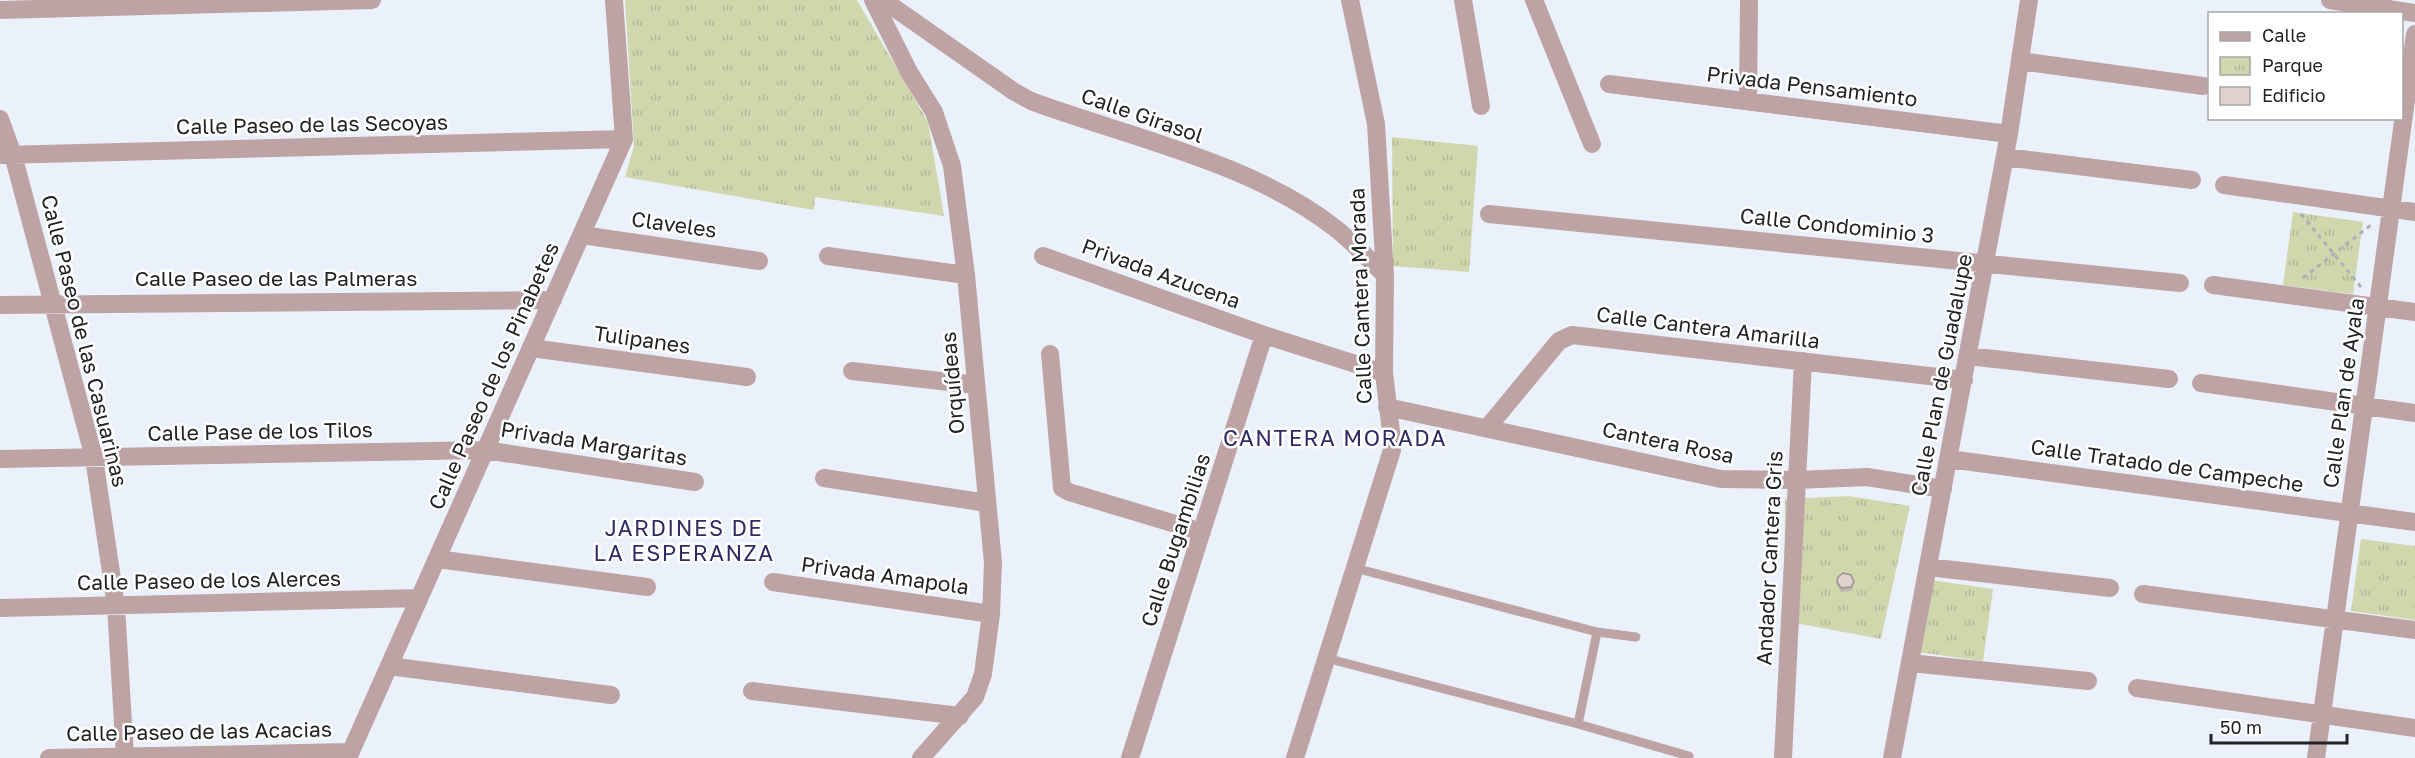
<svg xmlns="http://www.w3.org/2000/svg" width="2415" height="758" font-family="'Golos Text',sans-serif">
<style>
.park{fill:url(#park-tufts)}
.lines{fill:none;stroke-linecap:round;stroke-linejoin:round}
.path{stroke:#acb1b9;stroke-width:3;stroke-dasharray:4.5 4.5;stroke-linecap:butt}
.lane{stroke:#bda3a4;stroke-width:9}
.street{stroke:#bda3a4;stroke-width:18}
.wall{fill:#c0b5b2}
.building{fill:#dfd2cf;stroke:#9c9391;stroke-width:1.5}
.labels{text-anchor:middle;stroke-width:5;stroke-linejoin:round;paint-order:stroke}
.street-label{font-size:21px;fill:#212326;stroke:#fff}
.neighbourhood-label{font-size:22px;letter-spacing:1.5px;fill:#302a65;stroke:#fff}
</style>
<defs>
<pattern id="park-tufts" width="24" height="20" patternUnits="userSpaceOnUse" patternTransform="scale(1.5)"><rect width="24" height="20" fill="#d0d7ad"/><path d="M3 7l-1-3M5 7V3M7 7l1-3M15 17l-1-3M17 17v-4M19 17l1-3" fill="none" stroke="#b2b895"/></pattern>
</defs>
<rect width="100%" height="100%" fill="#ebf1fb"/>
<path class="park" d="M625,0H857L928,122L944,216L815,197L814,210L625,177L634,146Z
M1392,137L1478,146L1469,272L1393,266Z
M2293,212L2363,222L2353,294L2283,285Z
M1849,496L1910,506L1881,639L1784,621L1785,499Z
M2361,539L2415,546V620L2351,611Z
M1931,580L1993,589L1983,661L1917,652Z"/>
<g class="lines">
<path class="path" d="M2301,214L2361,287
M2303,278L2371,225"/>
<path class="lane" d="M1597,632L1636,637
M1326,658L1578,724L1597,632L1355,568
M1578,724L1689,756"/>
<path class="street" d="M873,0L909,72L934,112L952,166L966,275L993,563L991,614L983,674L975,697L921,758
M883,0L1013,91L1031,101C1128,137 1253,163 1335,228C1353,242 1369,260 1385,275
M1463,0L1481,106
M1534,0L1592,144
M2330,0L2415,13
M0,10L372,0
M2020,61L2203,86
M1609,84L2009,134
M1748,101L1749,0
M0,119L13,155L94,458L116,606L125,757
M2,155L624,139
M2005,157L2192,180
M2224,185L2415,212
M1489,214L2180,283
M582,235L759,261
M828,256L966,275
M1043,256L1264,335L1384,373
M2213,285L2415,312
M0,305L553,300
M531,348L747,377
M1050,354L1062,488L1069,492L1202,532
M1968,356L2169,379
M852,371L976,385
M2201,383L2415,413
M1387,407L1721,479L1796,480L1867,477L1943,489
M1488,427L1559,341L1572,335L1964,380
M0,459L485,450L695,482
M1949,459L2415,522
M824,478L987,503
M437,559L647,587
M1928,567L2110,588
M773,582L991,614
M2143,594L2415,630
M0,608L419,598
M1910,663L2088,681
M389,666L611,695
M2137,688L2415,728
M752,691L960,716
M49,758L351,752
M348,758L624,139L614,0
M1130,758L1264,335
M1295,758L1392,450V440L1384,373L1385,275L1376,124L1350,0
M1783,758L1803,361
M1892,758L2009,134L2029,0
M2316,758L2415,34"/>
</g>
<path class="wall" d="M1837,582L1854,586L1851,591L1841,592L1837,585Z"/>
<path class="building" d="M1843,573L1851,575L1854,582L1851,587L1841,588L1837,582L1838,577Z"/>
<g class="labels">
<g class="street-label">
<text transform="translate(1812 87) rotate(7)" y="7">Privada Pensamiento</text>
<text transform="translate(1142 116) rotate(19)" y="7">Calle Girasol</text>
<text transform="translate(312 125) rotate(-1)" y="7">Calle Paseo de las Secoyas</text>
<text transform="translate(674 225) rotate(8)" y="7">Claveles</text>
<text transform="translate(1837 226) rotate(6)" y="7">Calle Condominio 3</text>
<text transform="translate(1161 274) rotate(20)" y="7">Privada Azucena</text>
<text x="276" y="286">Calle Paseo de las Palmeras</text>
<text transform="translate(1361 296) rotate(-92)" y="7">Calle Cantera Morada</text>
<text transform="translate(1708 328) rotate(7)" y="7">Calle Cantera Amarilla</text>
<text transform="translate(642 340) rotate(8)" y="7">Tulipanes</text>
<text transform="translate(84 341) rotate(76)" y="7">Calle Paseo de las Casuarinas</text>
<text transform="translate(1942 375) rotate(-79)" y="7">Calle Plan de Guadalupe</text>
<text transform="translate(494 376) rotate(-66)" y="7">Calle Paseo de los Pinabetes</text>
<text transform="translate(953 383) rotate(-95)" y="7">Orquídeas</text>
<text transform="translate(2344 393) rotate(-82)" y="7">Calle Plan de Ayala</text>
<text transform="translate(260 432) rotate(-1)" y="7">Calle Pase de los Tilos</text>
<text transform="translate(1668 443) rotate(12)" y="7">Cantera Rosa</text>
<text transform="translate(594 444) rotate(9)" y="7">Privada Margaritas</text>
<text transform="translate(2167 466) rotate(8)" y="7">Calle Tratado de Campeche</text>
<text transform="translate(1176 540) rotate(-72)" y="7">Calle Bugambilias</text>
<text transform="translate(1770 558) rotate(-87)" y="7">Andador Cantera Gris</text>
<text transform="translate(885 576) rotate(8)" y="7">Privada Amapola</text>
<text transform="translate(209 581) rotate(-1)" y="7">Calle Paseo de los Alerces</text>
<text transform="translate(199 732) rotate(-1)" y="7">Calle Paseo de las Acacias</text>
</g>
<g class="neighbourhood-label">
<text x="1335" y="446">CANTERA MORADA</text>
<text x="684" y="536">JARDINES DE<tspan x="684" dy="25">LA ESPERANZA</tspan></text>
</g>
</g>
<rect x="2208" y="12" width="195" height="108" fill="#ffffff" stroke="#a6a7a8" stroke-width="1.5"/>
<rect x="2220" y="32" width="30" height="9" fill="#bda3a4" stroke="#a6a7a8" stroke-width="1.5"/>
<text x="2262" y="42" font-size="18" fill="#212326">Calle</text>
<rect x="2220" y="57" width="30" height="18" fill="url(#park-tufts)" stroke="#a6a7a8" stroke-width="1.5"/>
<text x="2262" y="72" font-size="18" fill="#212326">Parque</text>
<rect x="2220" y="87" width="30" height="18" fill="#dfd2cf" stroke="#a6a7a8" stroke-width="1.5"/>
<text x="2262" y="102" font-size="18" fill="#212326">Edificio</text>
<path d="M2211 734v9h136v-9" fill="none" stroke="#212326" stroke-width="3"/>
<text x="2220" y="734" font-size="18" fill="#212326" stroke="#ffffff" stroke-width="4.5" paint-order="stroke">50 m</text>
</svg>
